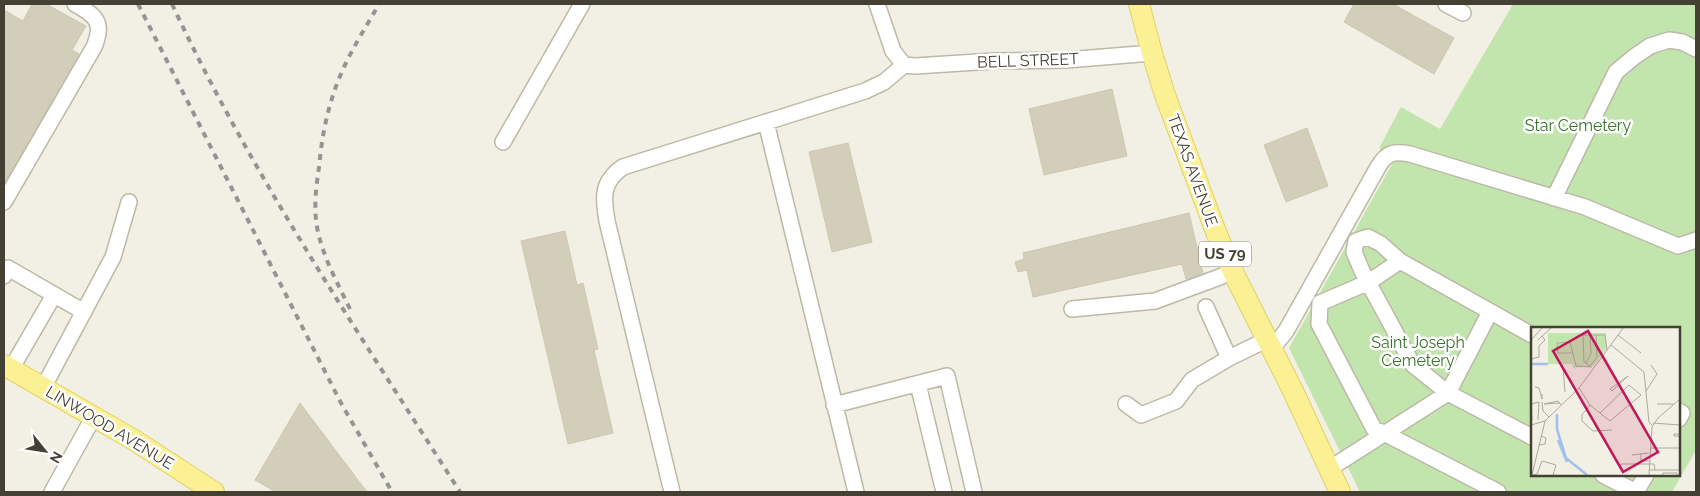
<svg xmlns="http://www.w3.org/2000/svg" width="1700" height="496" font-family="Raleway,sans-serif">
<style>
.green{fill:#c2e5ae;fill-rule:evenodd}
.building{fill:#d3ceba;stroke:#cdc7ae}
.lines{fill:none;stroke-linecap:round;stroke-linejoin:round}
.minor-casing{stroke:#bdb9a7;stroke-width:18}
.major-casing{stroke:#dfd265;stroke-width:22}
.minor{stroke:#fff;stroke-width:15}
.major{stroke:#fbf194;stroke-width:20}
.rail{stroke:#949494;stroke-width:4;stroke-dasharray:6 6;stroke-linecap:butt}
.labels{text-anchor:middle;stroke-width:5;stroke-linejoin:round;paint-order:stroke}
.shield{fill:#fff;stroke:#7c7a71;stroke-width:1}
.shield-label{font-size:15px;font-weight:bold;fill:#444134}
.street-label{font-size:16px;fill:#444134;stroke:#fff}
.park-label{font-size:16px;fill:#38732a;stroke:#fff}
.inset-river{fill:none;stroke:#a2c0ed;stroke-width:2.5}
.inset-road{fill:none;stroke:#acaa9e;stroke-width:1}
.view{fill:#c2185b;fill-opacity:0.15;stroke:#c2185b;stroke-width:2.5}
.inset-edge{fill:none;stroke:#444134;stroke-width:2.5}
</style>
<rect width="100%" height="100%" fill="#f2f0e4"/>
<path class="green" d="M1513,4H1696V450L1672,492H1360L1289,348L1396,157L1379,148L1401,107L1440,129ZM1532,328H1679V475H1532Z"/>
<path class="building" d="M32,4H46L86,26L72,50L79,54L4,184V10L23,21Z
M1354,4H1393L1454,38L1434,74L1344,22Z
M1112,89L1127,156L1044,175L1029,109Z
M1307,128L1328,186L1286,202L1264,145Z
M848,143L872,242L832,252L809,152Z
M1189,213L1203,273L1189,279H1186L1182,264L1033,297L1027,270L1018,272L1015,262L1024,259L1023,253Z
M565,231L577,285L583,283L598,349L594,350L613,433L568,444L521,241Z
M300,403L367,492H276L255,480Z"/>
<g class="lines">
<g class="minor-casing">
<path id="minor" d="M877,4L893,51L904,65
M1446,4L1463,13
M904,65L915,66L993,61L1066,60L1152,53
M766,122L856,492
M503,142L582,4
M1554,198L1616,72L1634,57L1650,46L1669,40L1682,42L1696,49
M4,202L94,47C104,23 97,16 75,4
M1400,261L1381,244L1368,237L1356,241L1354,252L1362,271L1413,365L1448,393L1532,437
M4,276L8,268L84,312
M1206,307L1229,358L1266,340
M1072,309L1155,301L1233,272
M1271,350L1286,331L1378,167C1387,152 1394,151 1410,154L1585,207L1678,246L1696,240
M11,369L54,295
M918,384L944,492
M43,388L113,257L129,202
M1126,404L1141,415L1176,401L1192,380L1229,358
M834,405L947,376L974,492
M1679,411L1682,413L1679,419
M1329,469L1448,393L1490,312
M1603,475L1636,492L1646,475
M52,492L94,416
M672,492L607,221C603,198 601,182 623,167L865,91L884,82L904,65
M1498,492L1386,434L1374,429L1319,324L1320,303L1369,282L1400,261L1532,335"/>
</g>
<g class="major-casing">
<path id="major" d="M1139,4L1152,53L1165,95L1216,232L1235,276L1293,391L1340,492
M4,365L134,440L214,492"/>
</g>
<use href="#minor" class="minor"/>
<use href="#major" class="major"/>
<path class="rail" d="M138,4L341,403L392,492
M172,4C252,176 359,333 460,492
M350,309C338,284 324,259 318,232C313,210 316,188 319,167C322,135 328,104 341,74C351,50 366,27 379,4"/>
</g>
<g class="labels">
<rect class="shield" x="1199" y="241.5" width="52" height="25" rx="4"/>
<g class="shield-label">
<text x="1225" y="259">US 79</text>
</g>
<g class="street-label">
<text transform="translate(1028 60) rotate(-2)" y="6">BELL STREET</text>
<text transform="translate(1193 170) rotate(70)" y="6">TEXAS AVENUE</text>
<text transform="translate(110 427) rotate(31)" y="6">LINWOOD AVENUE</text>
</g>
<g class="park-label">
<text x="1578" y="131">Star Cemetery</text>
<text x="1418" y="348">Saint Joseph<tspan x="1418" dy="18">Cemetery</tspan></text>
</g>
</g>
<g transform="translate(1531 327)">
<rect width="149" height="149" fill="#f2f0e4"/>
<path d="M17,6H75V22L63,39L42,41L41,37H17Z" fill="#c2e5ae"/>
<path class="inset-river" d="M0,37H17M26,87V102L35,131L56,148M27,113L36,135"/>
<path class="inset-road" d="M17,0H38M65,8L66,30L59,39L53,35L52,8H74L76,23M87,8L110,26M0,13L12,0M7,13L21,0M80,18L113,45L118,95L121,98M42,26H27L26,16L39,15L45,39L61,40M0,32L8,30V19L14,13L11,9M55,36L60,26L59,8M32,40L34,65M4,60L8,61L11,72V67M48,61L59,78L79,94L110,68L98,58L69,86M81,64L79,62L97,49M81,64L97,49M115,64L126,47L120,38M11,75L12,84L18,90M0,77L8,75L7,93M0,77L1,93M13,77L27,74L30,78M13,77L29,76M126,77H142M59,78L51,88V94L62,104L81,103M122,96L149,98M0,98L14,94L48,61L93,0M143,107H148L149,109H143ZM8,118L14,117L15,111L10,109M119,121H149M110,126V134H118M101,128L118,126M89,142L90,137H123L124,143M118,143H149M1,148L14,94M2,148L6,147L11,134L25,138L22,148M118,148L121,100L127,91L149,72M132,148V146H146V148"/>
<path class="view" d="M57,4L127,125L92,145L22,24Z"/>
<rect width="149" height="149" class="inset-edge"/>
</g>
<rect width="1700" height="496" fill="none" stroke="#444134" stroke-width="10"/>
<g transform="translate(45 451) rotate(120)" stroke="#ffffff" stroke-width="4" paint-order="stroke">
<path d="M0-4L9 19L0 12L-9 19Z" fill="#444134"/>
<text y="-8" font-size="14" font-weight="bold" text-anchor="middle" fill="#444134">N</text>
</g>
</svg>
